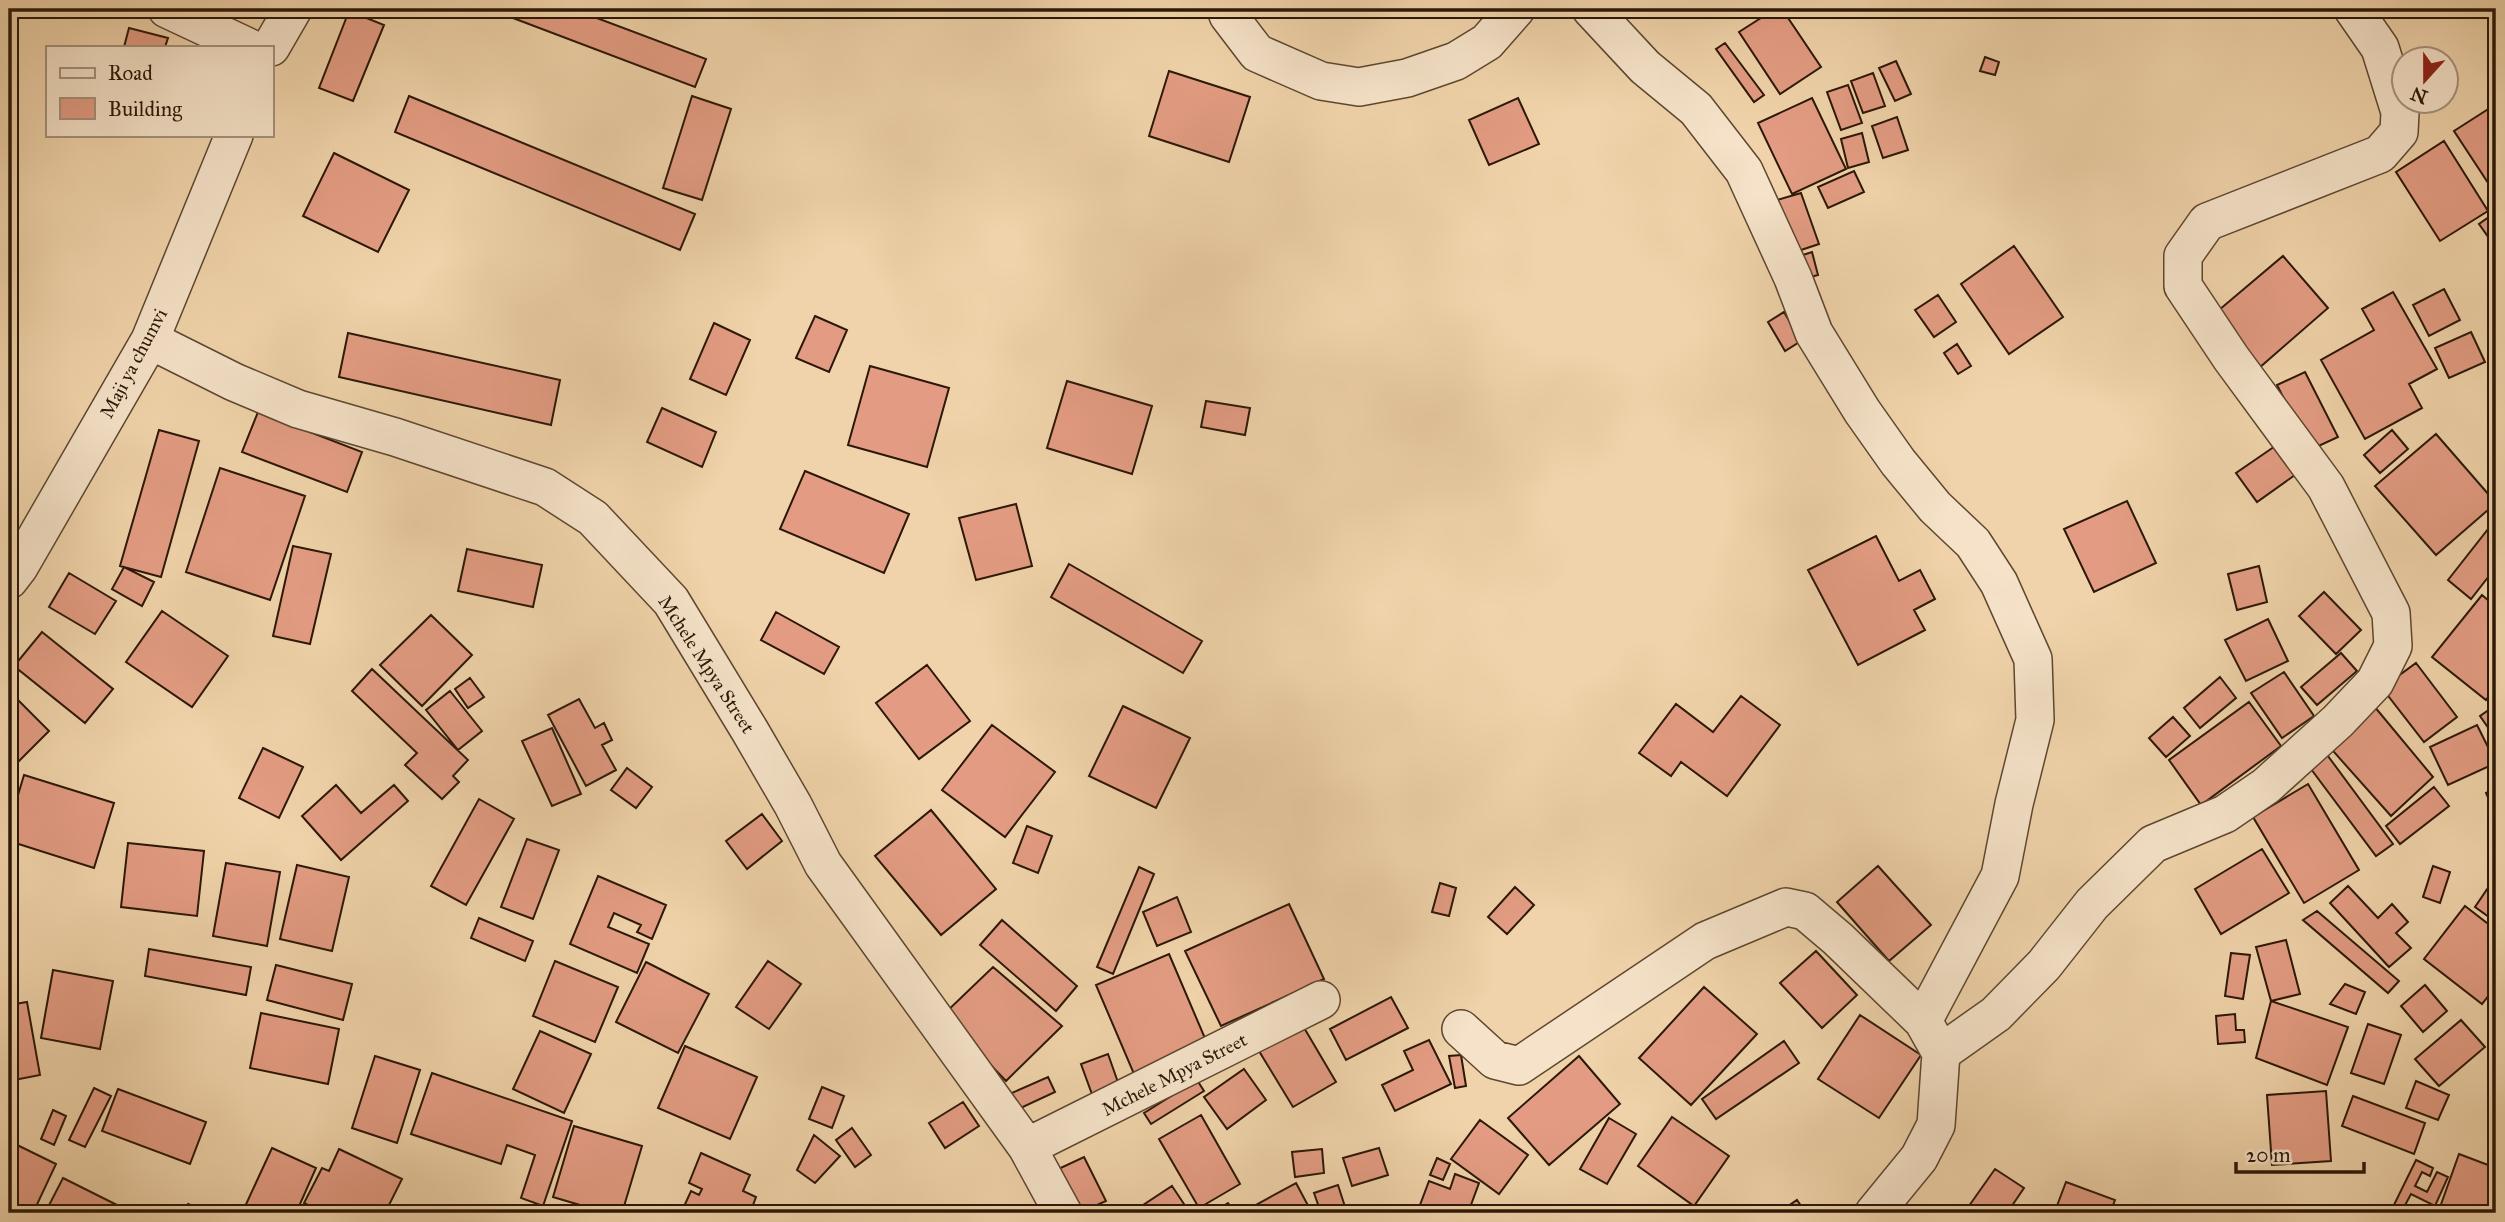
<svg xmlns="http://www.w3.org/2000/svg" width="2505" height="1222" font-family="'IM FELL Great Primer',serif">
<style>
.building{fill:#e39c83;stroke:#2c1808;stroke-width:2}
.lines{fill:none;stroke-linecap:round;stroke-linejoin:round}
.street-casing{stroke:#5d4730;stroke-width:40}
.street{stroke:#f5e2c8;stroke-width:37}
.labels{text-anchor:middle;stroke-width:7;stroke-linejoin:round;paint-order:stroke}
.street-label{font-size:19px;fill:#2c1808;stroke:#f5e2c8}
</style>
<rect width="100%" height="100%" fill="#f0d3aa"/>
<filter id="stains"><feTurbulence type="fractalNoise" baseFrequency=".00286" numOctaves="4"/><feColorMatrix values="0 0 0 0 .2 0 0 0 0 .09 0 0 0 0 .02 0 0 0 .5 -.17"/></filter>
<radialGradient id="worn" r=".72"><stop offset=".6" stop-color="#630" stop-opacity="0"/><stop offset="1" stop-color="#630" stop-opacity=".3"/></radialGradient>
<path class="building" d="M489,9H573L706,59L695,87Z
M886,9H922V12Z
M1775,9H1782L1821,67L1780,94L1739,32Z
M349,11L384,25L353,101L319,88Z
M129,28L168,38L165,47H124Z
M1725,43L1764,95L1754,102L1716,49Z
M1985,57L1999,62L1995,75L1980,71Z
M1896,61L1911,94L1895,101L1879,68Z
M1169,71L1250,97L1229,162L1149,136Z
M1873,73L1885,106L1863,113L1851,81Z
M1848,85L1862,123L1841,130L1827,92Z
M409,96L695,214L680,250L395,132Z
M692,96L731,109L702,200L663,188Z
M1518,98L1539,144L1489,165L1469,120Z
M1812,98L1846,169L1792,194L1758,123Z
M2493,106L2496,110V190L2494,192L2454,131Z
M1897,117L1908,150L1883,158L1872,126Z
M1862,133L1869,162L1848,168L1841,139Z
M2444,141L2488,211L2440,241L2396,172Z
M334,153L409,190L378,252L303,216Z
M1854,171L1864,192L1828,208L1818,187Z
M1801,193L1819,244L1792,253L1774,201Z
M2496,212V248L2479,224Z
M2014,246L2063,317L2009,354L1961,284Z
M1812,252L1818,275L1807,278L1800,256Z
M2283,256L2328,308L2259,368L2213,315Z
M2444,289L2460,320L2429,336L2413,305Z
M2393,292L2437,369L2409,384L2422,408L2365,439L2321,360L2374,330L2362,309Z
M1938,295L1956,322L1934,337L1915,310Z
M1784,312L1801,341L1785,351L1768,322Z
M815,316L847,330L829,372L796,358Z
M714,323L750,340L726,395L690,379Z
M2471,332L2485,362L2449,378L2435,348Z
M348,333L560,380L551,425L339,377Z
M1957,344L1971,366L1958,374L1944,353Z
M870,366L949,388L927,467L848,445Z
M2305,372L2338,437L2310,450L2277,385Z
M1067,381L1152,406L1132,474L1047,448Z
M1206,401L1250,408L1245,435L1201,427Z
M662,408L716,432L702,467L647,442Z
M258,412L362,452L347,492L242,452Z
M159,430L199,441L161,577L120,566Z
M2392,430L2408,449L2380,473L2364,455Z
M2436,434L2496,503L2436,555L2375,486Z
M2281,442L2302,470L2257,502L2236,473Z
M220,468L305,496L270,600L186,572Z
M805,471L909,514L884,573L780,529Z
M2127,501L2156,563L2094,592L2064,529Z
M1016,504L1032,566L976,580L959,518Z
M2496,519V567L2471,599L2448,580Z
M1876,536L1899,581L1920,570L1935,599L1914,610L1925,630L1858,665L1808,570Z
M293,546L331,554L310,644L273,636Z
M467,549L542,565L533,607L458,591Z
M1069,564L1202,641L1183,673L1051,597Z
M2259,566L2267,602L2237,610L2228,574Z
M124,567L154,582L142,606L112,589Z
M69,573L116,601L95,634L49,607Z
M2324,592L2361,630L2336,654L2299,616Z
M2482,595L2496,607V688L2486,700L2432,657Z
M162,611L228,656L192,707L126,662Z
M776,612L839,647L824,674L761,640Z
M431,615L472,655L422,706L380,665Z
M2268,619L2288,661L2246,681L2225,640Z
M42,632L113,689L85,723L14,666Z
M2341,653L2357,671L2317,705L2301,687Z
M2416,663L2457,717L2424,742L2382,688Z
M927,665L970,721L919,759L876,703Z
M372,669L468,760L453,776L459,782L442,799L405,765L417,753L352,691Z
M2284,672L2314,716L2282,738L2251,693Z
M2220,677L2236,698L2200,728L2184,708Z
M470,678L484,697L468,708L455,689Z
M9,691L49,731L15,765L9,759Z
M450,691L482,731L458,750L426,710Z
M1741,696L1780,725L1727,796L1681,762L1671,776L1639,753L1676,704L1713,732Z
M579,699L595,728L604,723L612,740L602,745L616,770L586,786L548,715Z
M2249,702L2281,746L2201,805L2169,760Z
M2496,705V739L2480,716Z
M1123,706L1190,738L1156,808L1089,776Z
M2374,706L2433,777L2391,816L2326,743Z
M2173,717L2190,736L2166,757L2149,738Z
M992,725L1055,772L1005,837L942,790Z
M2477,725L2496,763L2448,785L2430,747Z
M552,728L581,794L552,806L522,741Z
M263,748L303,767L279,818L239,798Z
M2325,752L2393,844L2376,856L2308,765Z
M627,768L652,787L636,808L611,790Z
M24,775L114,803L94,868L9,841V825Z
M2308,784L2359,870L2304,903L2253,817Z
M336,785L361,813L394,785L408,801L341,860L302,816Z
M2434,787L2449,806L2400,844L2386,826Z
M2496,788V815L2486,793Z
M479,799L514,819L466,905L431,886Z
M931,810L996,889L941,935L875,856Z
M762,814L782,841L747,869L726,841Z
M1027,826L1052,836L1038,873L1013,863Z
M527,839L559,850L533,919L501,907Z
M128,843L204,851L197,916L121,907Z
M2262,849L2289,893L2221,934L2195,889Z
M226,863L280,872L267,946L213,936Z
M297,865L349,877L332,951L280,939Z
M1878,866L1931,925L1889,961L1837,902Z
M2433,866L2450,872L2440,903L2423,897Z
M1139,867L1154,874L1113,974L1097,967Z
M598,876L666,905L652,939L637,932L641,925L614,913L608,927L649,944L637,973L570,944Z
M2496,876V922L2475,907Z
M1440,883L1456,888L1449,916L1432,912Z
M2348,886L2378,918L2392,904L2408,922L2396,933L2411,948L2389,967L2330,903Z
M1515,887L1534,905L1507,934L1488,917Z
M1177,897L1191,932L1157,946L1143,912Z
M1289,904L1324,979L1221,1026L1185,951Z
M2465,906L2496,930V986L2482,1004L2424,959Z
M2317,911L2399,981L2388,993L2303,920Z
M479,918L533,941L525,961L471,938Z
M1002,920L1077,986L1056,1011L980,945Z
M2286,940L2300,994L2271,1001L2256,947Z
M149,949L251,967L246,995L145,976Z
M1816,951L1857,995L1822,1028L1780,983Z
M2231,953L2250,955L2243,999L2225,996Z
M1169,954L1207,1043L1134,1074L1096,985Z
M555,961L618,987L595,1042L533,1016Z
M768,961L801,984L769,1029L736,1007Z
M646,962L709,994L678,1053L616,1022Z
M276,965L352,984L343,1020L267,1000Z
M993,967L1062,1026L1006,1081L943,1015Z
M53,970L113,981L100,1049L41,1038Z
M2345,984L2365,992L2356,1014L2330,1004Z
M2425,985L2447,1011L2423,1032L2401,1006Z
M1704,987L1757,1034L1691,1105L1639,1058Z
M1391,997L1408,1028L1346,1060L1330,1029Z
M2271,1001L2348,1027L2327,1085L2256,1058Z
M27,1002L40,1075L9,1081V1005Z
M261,1013L339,1029L328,1084L250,1068Z
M2235,1014L2236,1030H2244L2245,1042L2218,1044L2216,1016Z
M1860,1015L1921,1055L1879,1118L1818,1079Z
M2461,1020L2485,1047L2439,1086L2415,1059Z
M2368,1024L2401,1035L2384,1084L2351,1073Z
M1303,1026L1336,1082L1293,1107L1259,1051Z
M540,1031L591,1054L564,1113L513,1089Z
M1429,1040L1451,1084L1395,1111L1382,1085L1413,1070L1404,1051Z
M1784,1041L1799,1063L1716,1119L1702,1099Z
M685,1046L757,1077L730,1139L658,1108Z
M1108,1054L1120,1088L1093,1097L1081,1064Z
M1461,1055L1466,1086L1455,1088L1449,1056Z
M375,1056L420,1070L397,1143L352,1128Z
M1579,1056L1620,1104L1549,1165L1508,1118Z
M1244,1069L1266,1100L1227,1129L1204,1097Z
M432,1073L572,1121L543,1206L521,1198L535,1155L507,1145L501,1164L411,1134Z
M1048,1077L1055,1092L1012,1112L1005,1096Z
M1197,1080L1204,1091L1151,1124L1144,1113Z
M2416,1081L2449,1095L2438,1120L2406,1108Z
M822,1087L844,1096L832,1128L809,1119Z
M94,1088L111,1096L85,1147L69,1140Z
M118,1089L206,1122L190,1164L102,1131Z
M2326,1091L2331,1161L2272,1165L2267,1095Z
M2353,1096L2425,1123L2414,1154L2342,1126Z
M963,1102L979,1126L945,1148L929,1123Z
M53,1110L66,1116L54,1145L41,1139Z
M1201,1115L1240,1184L1199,1208L1159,1139Z
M1672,1117L1729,1156L1694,1206L1638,1166Z
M1609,1118L1636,1134L1607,1184L1580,1169Z
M1480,1120L1528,1155L1499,1194L1451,1159Z
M574,1126L642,1146L622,1213H607L553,1197Z
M852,1128L871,1155L855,1167L836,1140Z
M814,1135L840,1156L815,1183L797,1170Z
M9,1141L56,1164L33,1213H9Z
M272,1148L316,1168L296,1213H242Z
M1379,1148L1388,1175L1352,1186L1343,1158Z
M339,1149L402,1179L385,1213H309L312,1207L304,1203L322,1168L329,1171Z
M1322,1149L1324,1173L1295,1177L1292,1152Z
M701,1153L750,1175L743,1191L756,1197L750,1213H681L691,1191L699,1195L702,1189L689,1183Z
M2459,1154L2496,1168V1213H2450L2439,1210Z
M1084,1157L1106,1201L1079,1213L1052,1172Z
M1437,1158L1450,1164L1443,1180L1430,1175Z
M2416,1160L2433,1168L2430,1176L2422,1172L2415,1186L2427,1192L2437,1172L2448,1177L2435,1206L2411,1194L2403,1209L2413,1213H2390Z
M1995,1169L2024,1188L2007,1213H1964Z
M1455,1174L1479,1183L1468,1213H1417L1429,1181L1450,1189Z
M63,1178L133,1213H45Z
M2066,1182L2115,1200L2110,1213H2062L2055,1211Z
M1296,1183L1312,1213H1244L1243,1212Z
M1338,1185L1347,1213H1321L1314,1193Z
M1172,1186L1188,1210L1182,1213H1131Z
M1797,1200L1806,1213H1778Z
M1228,1203L1235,1213H1212Z
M188,1204L206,1211V1213H185Z
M787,1206L805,1213H784Z"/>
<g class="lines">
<g class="street-casing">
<path id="street" d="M167,9L248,47
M1226,9L1228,15L1257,53L1321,81L1359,87L1407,78L1456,61L1487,42L1516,9
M1591,9L1645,67L1696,109L1744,171L1793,278L1814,333L1862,411L1898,462L1935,507L1973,543L1999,583L2033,659L2035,720L2014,804L2000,876L1923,1021L1941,1053
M271,47L293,9
M150,340L234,382L298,409L395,437L545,487L593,518L671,601L750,731L793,805L823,864L1027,1147L1063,1213
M9,580L19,567L150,340L234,135
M1461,1029L1495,1060L1519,1066L1705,941L1786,907L1805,911L1838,939L1923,1021
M1027,1147L1321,1000
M1874,1213L1919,1158L1936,1125L1941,1053L1996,1014L2044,965L2092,904L2153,844L2225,814L2266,786L2338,721L2375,682L2393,646L2391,613L2326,487L2231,358L2183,286V256L2207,222L2380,154L2399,132L2400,112L2380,48L2353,9"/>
</g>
<use href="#street" class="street"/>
</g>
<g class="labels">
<g class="street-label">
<text transform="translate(133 363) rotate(-62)" y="7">Maji ya chumvi</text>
<text transform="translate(707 664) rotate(57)" y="7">Mchele Mpya Street</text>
<text transform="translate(1174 1074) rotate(-27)" y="7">Mchele Mpya Street</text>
</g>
</g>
<rect width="2505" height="1222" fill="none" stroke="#f0d3aa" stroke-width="35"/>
<rect x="10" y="10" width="2484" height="1201" fill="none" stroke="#2c1808" stroke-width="3.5"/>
<rect x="18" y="18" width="2470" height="1187" fill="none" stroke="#2c1808" stroke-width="2"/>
<rect x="46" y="46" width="228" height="91" fill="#f5e2c8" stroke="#a5917b" stroke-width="2"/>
<rect x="60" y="68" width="35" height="10" fill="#f5e2c8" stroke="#a5917b" stroke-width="2"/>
<text x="108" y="80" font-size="21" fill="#2c1808">Road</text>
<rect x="60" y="98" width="35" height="21" fill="#e39c83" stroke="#a5917b" stroke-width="2"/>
<text x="108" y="116" font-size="21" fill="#2c1808">Building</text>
<g transform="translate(2425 80) rotate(201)"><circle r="33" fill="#f5e2c8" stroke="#a5917b" stroke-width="2"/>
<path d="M0-5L12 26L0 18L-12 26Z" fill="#8f2418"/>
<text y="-10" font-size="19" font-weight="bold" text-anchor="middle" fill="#2c1808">N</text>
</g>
<path d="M2236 1162v10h128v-10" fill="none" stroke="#2c1808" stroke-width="3.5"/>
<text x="2246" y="1162" font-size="21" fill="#2c1808" stroke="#f5e2c8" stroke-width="5" paint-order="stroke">20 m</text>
<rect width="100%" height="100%" filter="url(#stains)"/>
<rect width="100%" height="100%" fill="url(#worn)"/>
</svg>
